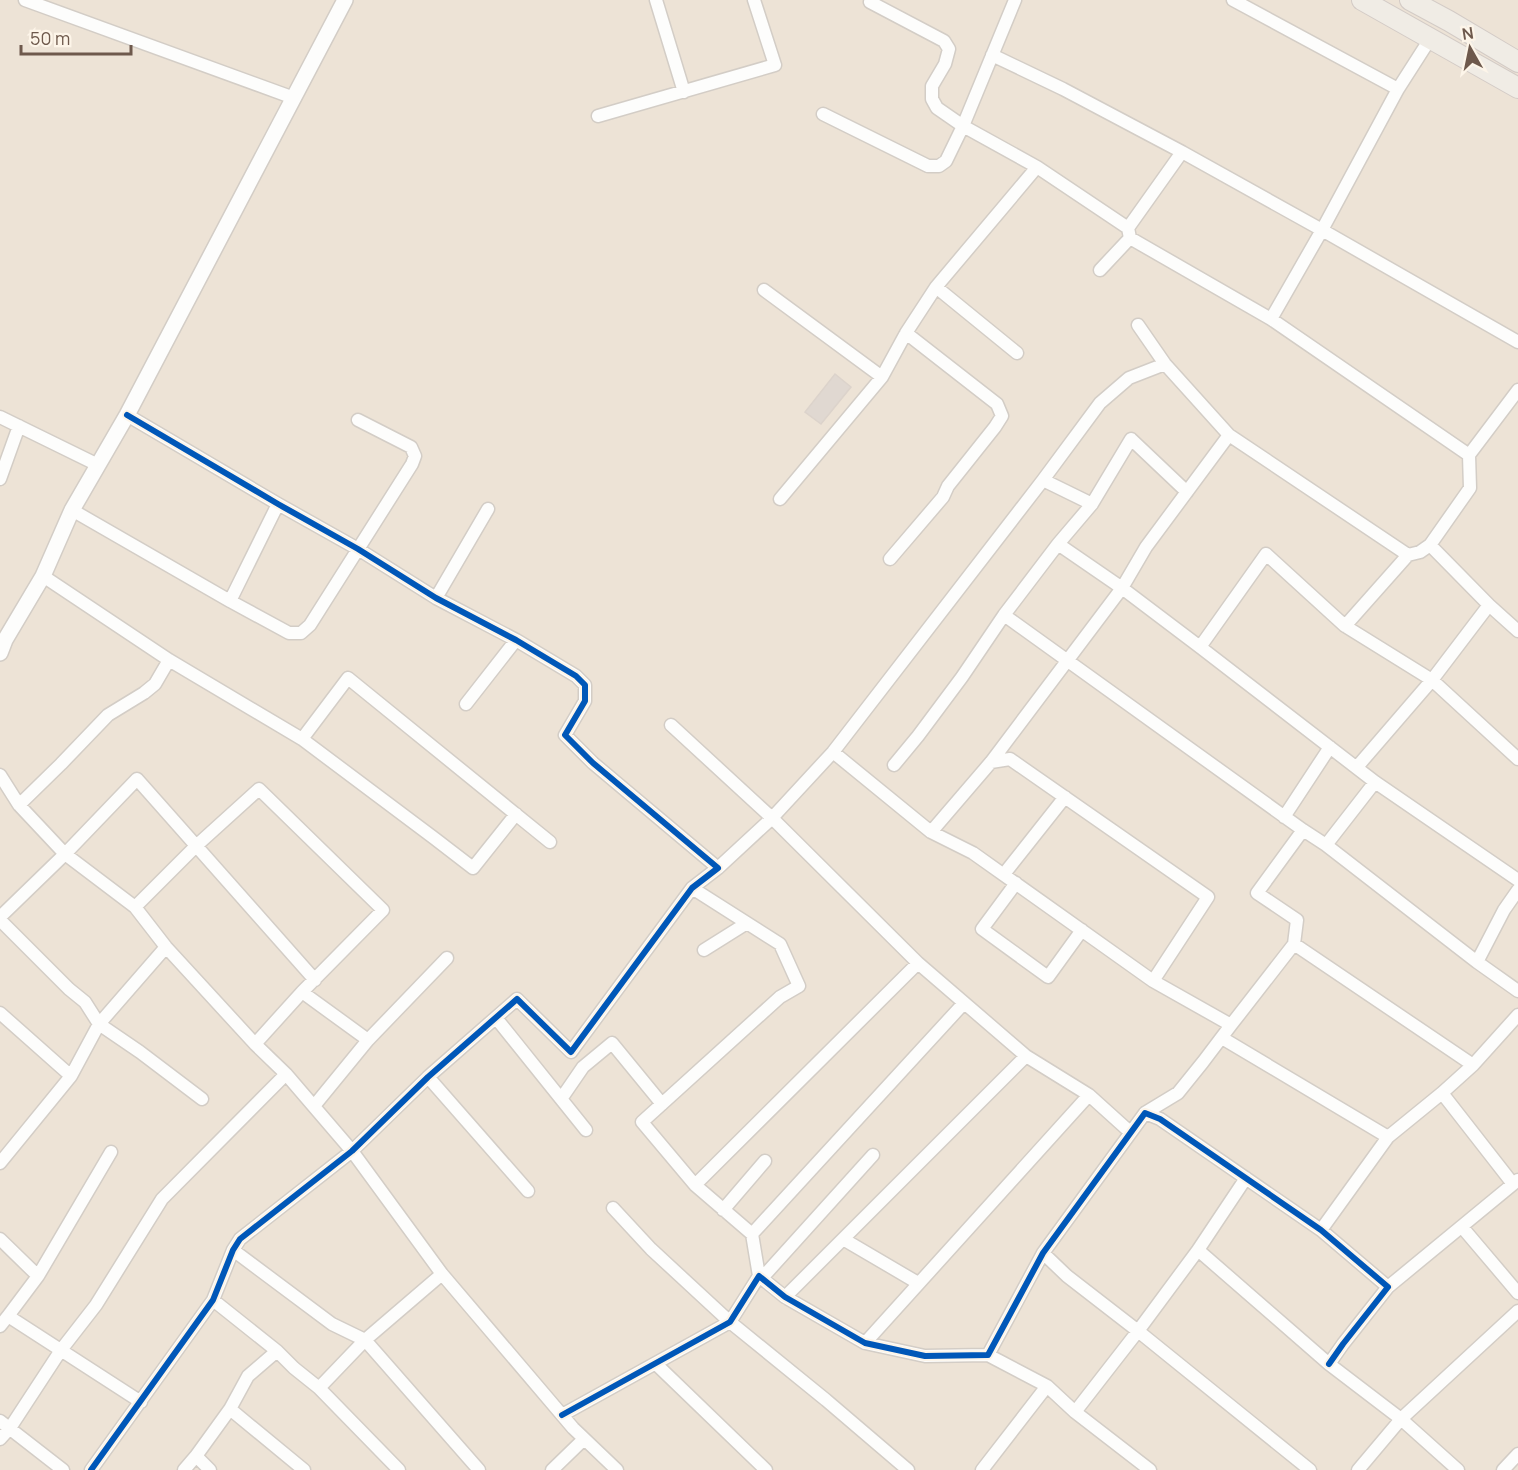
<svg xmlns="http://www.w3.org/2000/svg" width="1518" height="1470" font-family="Manrope,sans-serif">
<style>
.residential{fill:#ede3d6}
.building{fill:#e0d8d1;stroke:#dcd3cb;stroke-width:1.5}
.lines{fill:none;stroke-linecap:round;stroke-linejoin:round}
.minor-casing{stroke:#d3cdc6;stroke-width:15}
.tertiary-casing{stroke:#d3cdc6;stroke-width:18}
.primary-casing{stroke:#d3cbc6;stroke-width:22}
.minor{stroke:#fdfdfc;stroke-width:12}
.tertiary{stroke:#fdfdfc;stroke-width:15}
.primary{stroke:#f0ece5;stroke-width:20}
.cycleway-casing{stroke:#fdf5e9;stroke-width:10}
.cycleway{stroke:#0057b8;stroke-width:6}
</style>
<rect width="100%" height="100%" fill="#f4f0e8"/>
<path class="residential" d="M0,0H1518V1470H0Z"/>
<path class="building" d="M835,374L851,387L821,424L805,412Z"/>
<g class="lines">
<g class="minor-casing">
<path id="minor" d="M25,0L294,98
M656,0L684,92
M1233,0L1398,89
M870,2L944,41L949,49L945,64L932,86V99L937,108L963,126L1037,167
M992,55L1063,89L1182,152
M823,114L928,166H939L946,161L963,126L1015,0
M598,116L775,65L754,0
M1128,228L1182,152L1322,230L1518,342
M1100,270L1130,238
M936,287L1017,353
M764,290L882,377L906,333L936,287L1037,167L1128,228L1130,238L1271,319L1469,455L1470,488L1430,545
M1271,319L1322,230L1398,89L1430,39
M1138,325L1165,364L1229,435
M0,417L98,465
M1469,455L1518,390
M0,479L19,426
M1043,480L1092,504L1058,544L1122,588L1200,647L1375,782L1518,880
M780,499L882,377
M1092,504L1131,439L1187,492
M72,510L230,601L289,633H301L310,625L412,464L415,456L411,447L358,420
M890,559L943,497L948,486L995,427L1002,416L997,404L906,333
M43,576L169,660L302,739L434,838L473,868L516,814
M436,598L488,509
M230,601L278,504
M1004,615L1303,830L1326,845L1477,962L1518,991
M1345,626L1408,555
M1200,647L1266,554L1345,626L1432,680L1489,605
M466,704L516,640
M671,725L772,818L918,963L1026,1056L1089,1095L1130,1132
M302,739L348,678L550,842
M833,752L931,832L973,853L1153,981
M991,762L1010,759L1208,897L1153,981L1231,1025
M894,765L918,736L962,677L1004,615L1058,544
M1357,767L1432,680L1518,759
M0,775L19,805L65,854L135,907L166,947L255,1044L286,1074L352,1151L442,1274L573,1428L617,1470
M19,805L61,764L108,715L144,693L155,684L169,660
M1284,817L1330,747
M931,832L991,762L1122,588L1146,547L1229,435L1408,555L1420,552L1430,545L1489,605L1518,631
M1326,845L1375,782
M718,868L772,818L833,752L1043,480L1100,403L1129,378L1165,364
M1004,874L1065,797
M1016,883L982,929L1048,977L1082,930
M692,888L780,944L799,986L780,997L642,1122L695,1185L752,1234L759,1276
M135,907L196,846L259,789L383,910L302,992L255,1044
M0,917L65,854L137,779L315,980
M0,920L69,989L85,1002L99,1024L140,1052L202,1099
M1294,944L1473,1065
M704,950L747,923
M1477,962L1504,910L1518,890
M302,992L368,1040
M0,1013L71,1076L0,1163
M496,1018L586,1130
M1222,1038L1388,1137
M71,1076L99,1024L166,947
M428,1077L528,1191
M561,1099L583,1067L612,1043L662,1104
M314,1106L368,1040L447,958
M1145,1113L1178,1093L1203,1062L1231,1025L1294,944L1297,920L1257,893L1303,830
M1246,1178L1198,1250L1138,1331L1310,1470
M1513,1184L1442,1093L1473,1065L1518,1015
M695,1185L918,963
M613,1208L651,1249L730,1322L826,1400L908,1470
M723,1210L765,1161
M1462,1227L1518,1293
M1321,1230L1388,1137L1442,1093
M752,1234L964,1003
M0,1239L38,1276
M843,1239L918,1283
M233,1250L332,1324L365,1340L319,1388
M1198,1250L1329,1364L1401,1419L1458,1470
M1043,1253L1067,1276L1138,1331L1075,1412
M442,1274L365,1340L479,1470
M762,1278L873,1155
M1388,1287L1518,1180
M785,1297L1026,1056
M213,1300L277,1351L294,1368L319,1388L399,1470
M8,1316L38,1276L111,1152
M0,1326L8,1316L141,1402
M865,1343L1089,1095
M988,1355L1047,1386L1075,1412L1150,1470
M656,1364L766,1470
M230,1409L248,1376L277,1351
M562,1415L730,1322L759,1276L785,1297L865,1343L925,1356L988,1355L1043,1253L1145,1113L1160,1119L1321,1230L1388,1287L1343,1344L1329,1364
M0,1421L63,1470
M0,1439L10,1428L61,1350L96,1305L162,1199L286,1074
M91,1470L213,1300L233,1250L240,1239L352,1151L428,1077L517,999L571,1052L692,888L718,868L593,763L565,735L585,701V685L576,676L516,640L436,598L358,549L278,504L127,415
M184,1470L196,1456
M210,1470L196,1456L230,1409L304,1470
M552,1470L584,1439
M982,1470L1047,1386
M1358,1470L1401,1419L1518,1311
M1503,1470L1518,1454"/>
</g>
<g class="tertiary-casing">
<path id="tertiary" d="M0,653L5,640L43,576L72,510L127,415L345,0"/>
</g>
<g class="primary-casing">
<path id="primary" d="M1362,0L1518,88
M1410,0L1449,21L1518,62"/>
</g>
<use href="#minor" class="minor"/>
<use href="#tertiary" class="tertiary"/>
<use href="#primary" class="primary"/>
<g class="cycleway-casing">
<path id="cycleway" d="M562,1415L730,1322L759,1276L785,1297L865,1343L925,1356L988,1355L1043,1253L1145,1113L1160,1119L1321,1230L1388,1287L1343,1344L1329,1364
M91,1470L213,1300L233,1250L240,1239L352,1151L428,1077L517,999L571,1052L692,888L718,868L593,763L565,735L585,701V685L576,676L516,640L436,598L358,549L278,504L127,415"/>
</g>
<use href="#cycleway" class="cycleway"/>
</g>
<g transform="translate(1470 48) rotate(351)" stroke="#fdf5e9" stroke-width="4.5" paint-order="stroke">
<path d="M0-4.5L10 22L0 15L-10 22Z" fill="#6e594c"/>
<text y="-9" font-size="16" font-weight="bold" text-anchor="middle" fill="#6e594c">N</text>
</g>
<path d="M21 45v9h110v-9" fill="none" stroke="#6e594c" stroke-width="3"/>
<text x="30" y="45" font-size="18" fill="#6e594c" stroke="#fdf5e9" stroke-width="4.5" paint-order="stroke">50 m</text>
</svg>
